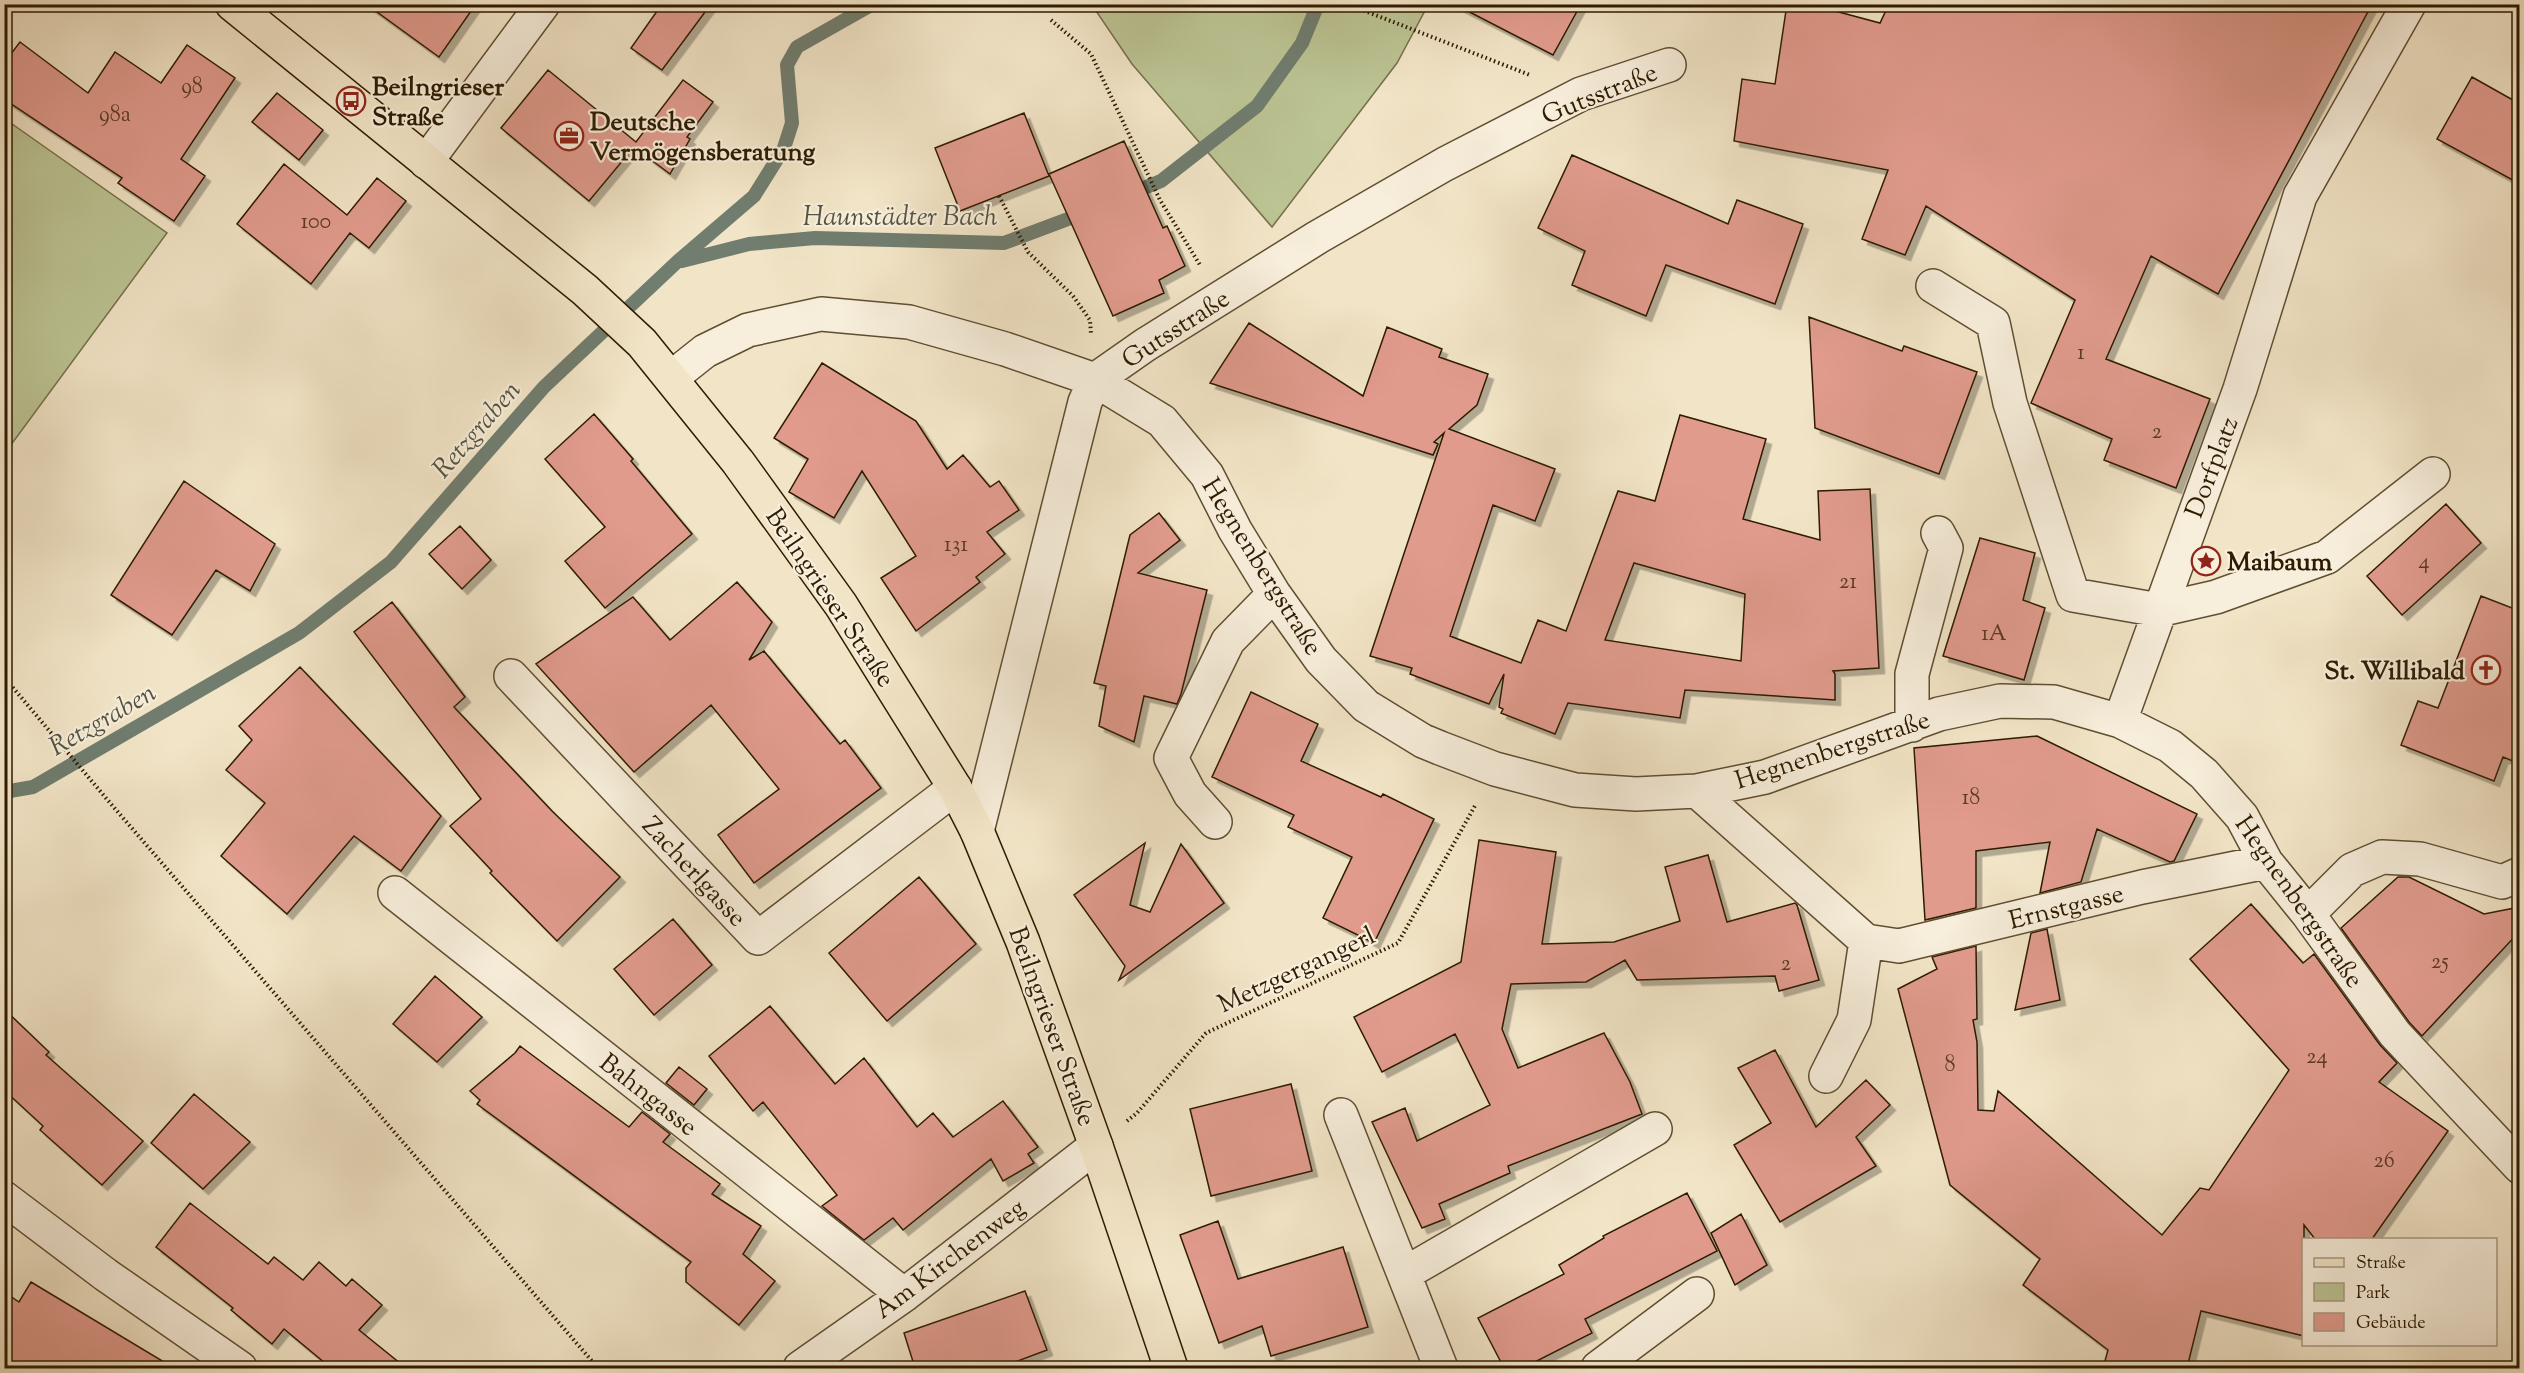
<svg xmlns="http://www.w3.org/2000/svg" width="2524" height="1373" font-family="'Sorts Mill Goudy',serif">
<style>
.green{fill:#bcc494;stroke:#75704a;stroke-width:1.5}
.lines{fill:none;stroke-linecap:round;stroke-linejoin:round}
.stream{stroke:#707d6f;stroke-width:14}
.building{fill:#e19b8d;stroke:#2e1b00;stroke-width:1.5;fill-rule:evenodd;filter:url(#shadow)}
.minor-casing{stroke:#5f4e32;stroke-width:36}
.major-casing{stroke:#2e1b00;stroke-width:36}
.path{stroke:#2e1b00;stroke-width:4;stroke-dasharray:1.5 3;stroke-linecap:butt}
.minor{stroke:#f7eedb;stroke-width:33}
.major{stroke:#f2e5c7;stroke-width:33}
.labels{text-anchor:middle;stroke-width:4.5;stroke-linejoin:round;paint-order:stroke}
.number-label{font-size:22px;fill:#5b3b23}
.poi-label{font-size:26px;font-weight:bold;fill:#2e1b00;stroke:#f7eedb;text-anchor:start}
.street-label{font-size:26px;fill:#2e1b00;stroke:#f7eedb}
.water-label{font-size:27px;font-style:italic;fill:#545441;stroke:#f7eedb}
</style>
<defs>
<filter id="shadow"><feDropShadow dx="5.5" dy="5.5" stdDeviation="0" flood-color="#0004"/></filter>
</defs>
<rect width="100%" height="100%" fill="#f2e5c7"/>
<filter id="stains"><feTurbulence type="fractalNoise" baseFrequency=".00333" numOctaves="4"/><feColorMatrix values="0 0 0 0 .2 0 0 0 0 .09 0 0 0 0 .02 0 0 0 .5 -.17"/></filter>
<radialGradient id="worn" r=".72"><stop offset=".6" stop-color="#630" stop-opacity="0"/><stop offset="1" stop-color="#630" stop-opacity=".3"/></radialGradient>
<path class="green" d="M1092,5H1428L1397,63L1272,227L1132,64Z
M5,119L167,233L5,453Z"/>
<g class="lines">
<path class="stream" d="M1129,194L1161,181L1257,106L1302,43L1318,4
M682,261L749,244L815,238L1004,243L1084,213
M4,792L33,787L299,633L391,562L544,387L677,262L754,196L784,148L792,123L787,65L797,47L873,4"/>
</g>
<path class="building" d="M366,4H476L439,57Z
M662,4H711L662,70L631,48Z
M1454,4H1581L1553,55Z
M1787,4H1809L1880,23L1889,4H2372L2218,294L2151,256L2106,359L2210,399L2176,488L2104,460L2112,439L2031,403L2075,300L1926,206L1905,255L1862,239L1888,170L1734,141L1742,79L1775,84Z
M20,42L88,93L115,52L161,83L187,45L235,78L181,159L205,176L174,221L118,183L122,178L4,99V63Z
M548,70L636,142L683,80L713,102L687,137L690,139L670,174L634,147L589,201L501,128Z
M2472,77L2520,104V184L2437,139Z
M277,93L323,130L299,160L252,122Z
M1024,113L1049,176L960,211L935,148Z
M1124,141L1163,228L1167,226L1185,266L1159,280L1164,293L1113,316L1049,174Z
M1572,155L1728,224L1737,200L1803,224L1775,304L1666,265L1646,316L1572,285L1585,251L1538,228Z
M284,164L347,215L377,178L406,201L369,248L350,233L311,284L237,224Z
M1809,317L1902,351L1904,346L1977,372L1939,474L1815,428Z
M1249,323L1363,396L1387,327L1442,349L1439,357L1488,374L1477,405L1449,429L1555,469L1535,521L1493,505L1450,636L1521,663L1538,620L1566,631L1618,491L1655,501L1680,415L1766,439L1743,519L1820,540L1818,491L1870,489L1879,668L1833,671L1835,674V700L1685,690L1680,718L1568,703L1555,734L1501,713L1503,709L1499,707L1504,674L1489,704L1410,674L1412,668L1370,656L1444,433L1434,442L1438,444L1433,455L1210,383ZM1634,563L1745,594L1741,661L1605,640Z
M822,363L916,421L947,469L963,455L990,487L999,481L1019,510L987,532L1005,554L976,577L980,582L916,631L881,578L916,556L862,471L834,518L789,492L808,459L774,438Z
M594,414L633,459L631,461L692,534L605,608L565,561L605,527L545,459Z
M184,481L275,544L250,591L216,570L172,635L111,595Z
M2446,504L2481,543L2402,615L2367,576Z
M1159,513L1180,540L1138,573L1207,590L1181,694L1177,704L1144,696L1134,742L1099,726L1106,686L1094,683L1130,535Z
M460,526L491,560L462,589L429,554Z
M1980,538L2035,553L2023,600L2045,608L2024,680L1943,656Z
M737,582L772,622L749,660L764,651L840,744L845,740L881,788L754,883L718,835L779,789L711,705L634,772L536,664L633,597L670,640Z
M2481,596L2520,611V764L2503,757L2494,781L2401,745L2418,701L2438,708Z
M392,602L465,697L454,707L552,811L620,877L557,941L490,873L492,871L450,826L481,799L354,632Z
M300,667L441,816L401,871L354,836L287,914L221,856L265,803L226,770L252,740L239,726Z
M1251,692L1318,724L1301,761L1381,797L1383,794L1434,819L1374,943L1323,918L1352,857L1288,827L1294,815L1212,777Z
M2037,736L2197,814L2174,861L2170,862L2097,829L2081,882L2040,893L2050,842L1976,851V908L1925,920L1914,748Z
M1479,840L1556,852L1542,944L1614,942L1680,921L1665,867L1708,855L1727,922L1795,903L1797,905L1819,980L1779,991L1775,976L1637,980L1625,960L1586,982L1511,984L1502,1029L1518,1068L1604,1033L1630,1082L1642,1114L1508,1166L1510,1173L1439,1204L1445,1219L1422,1228L1372,1122L1405,1108L1417,1141L1490,1105L1455,1034L1382,1072L1354,1017L1461,962Z
M1145,843L1130,905L1150,912L1181,844L1224,903L1119,980L1125,966L1074,895Z
M919,877L976,944L887,1021L829,953Z
M2398,877H2409L2484,914L2520,907V931L2422,1036L2409,1022L2341,928Z
M2251,904L2303,963L2314,954L2380,1045L2397,1063L2379,1082L2448,1131L2372,1239H2315L2304,1225V1336L2201,1311L2187,1368H2103L2108,1350L2023,1285L2040,1259L1950,1185L1898,989L1937,969L1932,957L1976,946L1977,1019L1973,1020L1977,1042L1978,1110L1994,1111L1998,1091L2162,1235L2200,1188L2209,1190L2289,1070L2190,959Z
M673,919L712,965L654,1015L614,969Z
M2047,929L2060,1000L2015,1010L2031,933Z
M435,976L482,1017L437,1062L393,1024Z
M770,1006L835,1084L864,1058L917,1127L933,1113L953,1137L1003,1101L1038,1147L1028,1154L1034,1163L1003,1181L991,1159L903,1230L893,1218L864,1240L822,1206L837,1195L763,1102L753,1111L709,1056Z
M4,1009L49,1052L46,1055L143,1141L102,1185L40,1130L43,1126L4,1090Z
M520,1046L629,1127L642,1112L670,1134L663,1142L720,1184L712,1194L761,1226L743,1254L775,1281L739,1325L686,1282V1268L691,1262L477,1104L480,1100L470,1091L515,1053Z
M1775,1050L1816,1127L1866,1080L1890,1105L1856,1137L1876,1166L1780,1222L1734,1145L1771,1123L1738,1068Z
M679,1067L707,1089L694,1105L666,1083Z
M1291,1084L1312,1171L1211,1196L1190,1109Z
M194,1094L250,1142L203,1189L151,1143Z
M1687,1193L1717,1251L1585,1319L1592,1333L1523,1368H1504L1478,1318L1564,1274L1559,1265L1604,1238L1603,1236Z
M190,1203L268,1264L274,1257L303,1280L319,1262L346,1286L352,1279L382,1305L359,1330L406,1368H331L284,1329L272,1344L231,1310L233,1308L156,1247Z
M1741,1214L1767,1265L1735,1285L1711,1233Z
M1218,1221L1238,1279L1343,1247L1368,1327L1271,1356L1262,1326L1219,1343L1180,1235Z
M31,1282L174,1368H4V1292L19,1302Z
M1025,1291L1047,1350L999,1368H915L904,1333Z"/>
<g class="lines">
<g class="minor-casing">
<path id="minor" d="M426,162L543,4
M1933,286L1993,323L2010,403L2073,595L2159,610L2216,597L2327,557L2433,474
M671,378L705,351L748,330L821,314L909,322L1005,349L1095,380L1162,421L1207,475L1235,530L1274,594L1321,660L1366,706L1423,741L1440,748L1495,769L1575,790L1636,794L1697,791L1765,777L1939,714L2000,701L2054,702L2120,721L2170,746L2204,774L2242,817L2266,862L2308,914L2395,1034L2520,1167
M511,676L758,938L955,788
M2120,721L2240,389L2300,196L2409,4
M1912,725V674L1946,548L1938,533
M1697,791L1866,941L1899,946L2142,887L2266,862
M1215,822L1190,794L1171,758L1228,641L1274,594
M977,831L1085,402L1095,380L1145,345L1318,237L1445,164L1581,94L1669,65
M395,893L904,1295
M2308,914L2352,870L2382,857L2420,859L2502,882L2520,874
M1826,1076L1854,1020L1866,941
M1341,1115L1441,1368
M4,1198L106,1275L240,1368
M1404,1274L1655,1129
M800,1368L904,1295L1096,1146
M1598,1368L1697,1294"/>
</g>
<g class="major-casing">
<path id="major" d="M232,4L585,290L642,343L738,462L841,605L955,788L977,831L1023,942L1096,1146L1171,1368"/>
</g>
<path class="path" d="M1347,4L1530,75
M1051,20L1091,54L1160,200L1200,265
M999,196L1028,252L1073,296L1090,320L1091,334
M4,677L111,804L598,1368
M1127,1121L1137,1113L1206,1033L1398,943L1476,804"/>
<use href="#minor" class="minor"/>
<use href="#major" class="major"/>
</g>
<defs>
<g id="bus-ring" transform="scale(1.5)"><circle r="9.5" fill="#f7eedb" stroke="#8f2418" stroke-width="1.5"/><path d="M-5-6H5V4H4V6H2V4H-2V6H-4V4H-5ZM-3.5-4V0h7V-4ZM-3.5 1.2v1.5H-2V1.2ZM2 1.2v1.5H3.5V1.2Z" fill="#8f2418"/></g>
<g id="office-ring" transform="scale(1.5)"><circle r="9.5" fill="#f7eedb" stroke="#8f2418" stroke-width="1.5"/><path d="M-6-3h4V-5.5h4V-3h4V5H-6ZM-1-4.5V-3h2v-1.5ZM-6 0V1H6V0Z" fill="#8f2418"/></g>
<g id="sight-ring" transform="scale(1.5)"><circle r="9.5" fill="#f7eedb" stroke="#8f2418" stroke-width="1.5"/><path d="M0-6L1.8-2.2L6-1.7L2.9 1.2L3.7 5.4L0 3.3L-3.7 5.4L-2.9 1.2L-6-1.7L-1.8-2.2Z" fill="#8f2418"/></g>
<g id="church-ring" transform="scale(1.5)"><circle r="9.5" fill="#f7eedb" stroke="#8f2418" stroke-width="1.5"/><path d="M-1.2-6h2.4v3.5h3.3v2.4h-3.3V6h-2.4V-.1h-3.3v-2.4h3.3Z" fill="#8f2418"/></g>
</defs>
<g fill-rule="evenodd">
<use href="#bus-ring" x="351" y="101"/>
<use href="#office-ring" x="569" y="136"/>
<use href="#sight-ring" x="2206" y="561"/>
<use href="#church-ring" x="2486" y="670"/>
</g>
<g class="labels">
<g class="number-label">
<text x="192" y="93">98</text>
<text x="115" y="121">98a</text>
<text x="316" y="228">100</text>
<text x="2081" y="359">1</text>
<text x="2157" y="438">2</text>
<text x="956" y="551">131</text>
<text x="2424" y="568">4</text>
<text x="1848" y="588">21</text>
<text x="1994" y="640">1A</text>
<text x="1971" y="804">18</text>
<text x="2440" y="968">25</text>
<text x="1786" y="970">2</text>
<text x="2317" y="1063">24</text>
<text x="1950" y="1071">8</text>
<text x="2384" y="1167">26</text>
</g>
<g class="poi-label">
<text x="372" y="95">Beilngrieser<tspan x="372" dy="30">Straße</tspan></text>
<text x="590" y="130">Deutsche<tspan x="590" dy="30">Vermögensberatung</tspan></text>
<text x="2227" y="570">Maibaum</text>
<text x="2465" y="679" text-anchor="end">St. Willibald</text>
</g>
<g class="street-label">
<text transform="translate(1599 93) rotate(-22)" y="9">Gutsstraße</text>
<text transform="translate(1175 328) rotate(-33)" y="9">Gutsstraße</text>
<text transform="translate(2211 467) rotate(-69)" y="9">Dorfplatz</text>
<text transform="translate(1263 566) rotate(58)" y="9">Hegnenbergstraße</text>
<text transform="translate(831 597) rotate(56)" y="9">Beilngrieser Straße</text>
<text transform="translate(1832 749) rotate(-18)" y="9">Hegnenbergstraße</text>
<text transform="translate(695 871) rotate(47)" y="9">Zacherlgasse</text>
<text transform="translate(2300 901) rotate(55)" y="9">Hegnenbergstraße</text>
<text transform="translate(2066 906) rotate(-14)" y="9">Ernstgasse</text>
<text transform="translate(1296 969) rotate(-25)" y="9">Metzgergangerl</text>
<text transform="translate(1053 1026) rotate(70)" y="9">Beilngrieser Straße</text>
<text transform="translate(649 1094) rotate(38)" y="9">Bahngasse</text>
<text transform="translate(949 1258) rotate(-37)" y="9">Am Kirchenweg</text>
</g>
<g class="water-label">
<text x="900" y="225">Haunstädter Bach</text>
<text transform="translate(476 429) rotate(-49)" y="9">Retzgraben</text>
<text transform="translate(102 719) rotate(-30)" y="9">Retzgraben</text>
</g>
</g>
<rect width="2524" height="1373" fill="none" stroke="#f2e5c7" stroke-width="24"/>
<rect x="6" y="6" width="2512" height="1361" fill="none" stroke="#2e1b00" stroke-width="3"/>
<rect x="12" y="12" width="2500" height="1349" fill="none" stroke="#2e1b00" stroke-width="1.5"/>
<rect x="2302" y="1238" width="195" height="108" fill="#f7eedb" stroke="#a79a83" stroke-width="1.5"/>
<rect x="2314" y="1258" width="30" height="9" fill="#f2e5c7" stroke="#a79a83" stroke-width="1.5"/>
<text x="2356" y="1268" font-size="18" fill="#2e1b00">Straße</text>
<rect x="2314" y="1283" width="30" height="18" fill="#bcc494" stroke="#a79a83" stroke-width="1.5"/>
<text x="2356" y="1298" font-size="18" fill="#2e1b00">Park</text>
<rect x="2314" y="1313" width="30" height="18" fill="#e19b8d" stroke="#a79a83" stroke-width="1.5"/>
<text x="2356" y="1328" font-size="18" fill="#2e1b00">Gebäude</text>
<rect width="100%" height="100%" filter="url(#stains)"/>
<rect width="100%" height="100%" fill="url(#worn)"/>
</svg>
